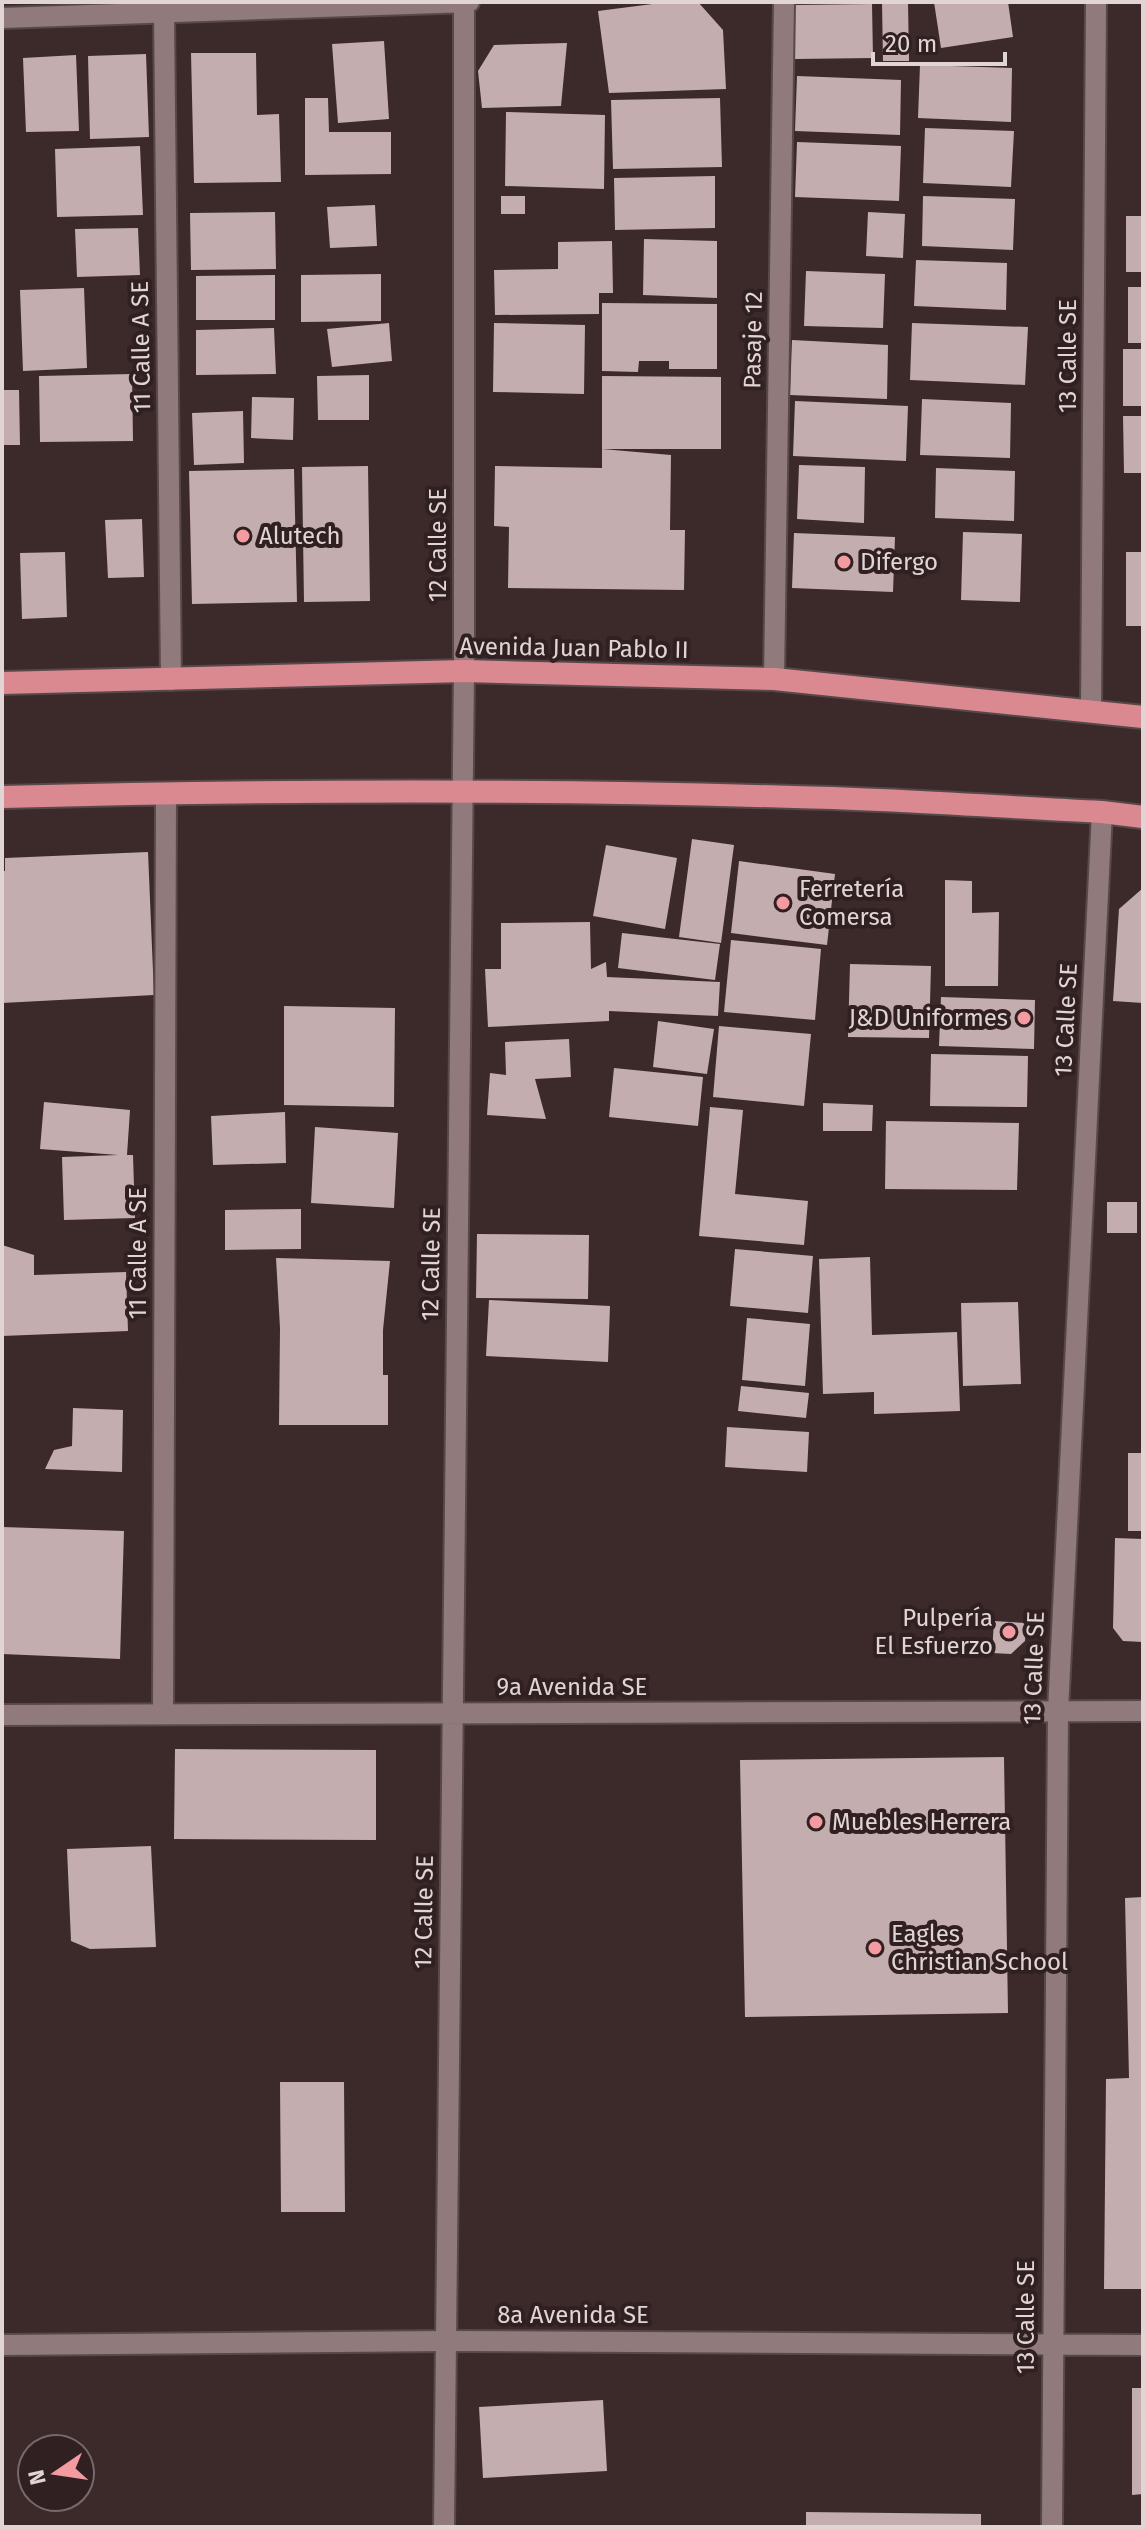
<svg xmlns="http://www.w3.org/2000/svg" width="1145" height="2529" font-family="'Fira Sans',sans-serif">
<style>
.building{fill:#c4adae}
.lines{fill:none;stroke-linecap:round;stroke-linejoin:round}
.service-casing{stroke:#574849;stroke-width:24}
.minor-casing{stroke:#574849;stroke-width:24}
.tertiary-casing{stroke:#574849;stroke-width:24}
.trunk-casing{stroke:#574849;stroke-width:26}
.service{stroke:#907a7b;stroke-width:20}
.minor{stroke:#907a7b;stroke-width:20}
.tertiary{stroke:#907a7b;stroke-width:20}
.trunk{stroke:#da8990;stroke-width:22}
.poi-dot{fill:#f49aa1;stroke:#312021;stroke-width:3}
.labels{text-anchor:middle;stroke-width:8;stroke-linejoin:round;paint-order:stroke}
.street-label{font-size:24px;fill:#e0d4d4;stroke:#312021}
.poi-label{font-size:24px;fill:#e0d4d4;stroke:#312021;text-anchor:start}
</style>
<rect width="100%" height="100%" fill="#3c2a2b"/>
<path class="building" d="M668,2H698L723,30L726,89L609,93L598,11Z
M882,2H908L909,61H883Z
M934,2H1008L1013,37L941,48Z
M872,4L873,58L795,59L794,5Z
M384,41L389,119L338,123L332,44Z
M567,43L561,106L482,108L478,71L494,45Z
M191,53H256L257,115L279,114L281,182L194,183Z
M146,54L149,137L90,139L88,56Z
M76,55L79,131L26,132L23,58Z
M920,65L1012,68L1011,122L918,118Z
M797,76L901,80L900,135L795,131Z
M305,98H328L329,132H391V174L305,175Z
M720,98L722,167L613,169L611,100Z
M506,112L605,115L604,189L505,186Z
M925,128L1014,131L1011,187L923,183Z
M797,142L901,146L899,201L795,197Z
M140,146L143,215L57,217L55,149Z
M715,176V228L615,230L614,178Z
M501,196H525V214H501Z
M923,196L1015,199L1013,250L922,246Z
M375,205L377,246L330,248L327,207Z
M275,212L276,269L191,270L190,213Z
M868,212L905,214L903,258L866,256Z
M1126,216H1143V272H1126Z
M138,228L140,275L77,277L75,229Z
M644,239L717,241V298L643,295Z
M612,241L613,293H599V314L495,315L494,270L558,269V242Z
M916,260L1007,263L1006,310L914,306Z
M806,271L885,274L883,328L804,326Z
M381,274V321L301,322V275Z
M275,275V320H196V276Z
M1128,287H1143V343H1128Z
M84,288L87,368L23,371L20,290Z
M602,303L717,304V369H669V361H639L638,372L602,371Z
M389,323L392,361L332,367L327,329Z
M494,323L585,325L584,394L493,392Z
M912,323L1028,327L1025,385L910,380Z
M274,328L276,374L196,375V330Z
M792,340L888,345L887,399L790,395Z
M1123,349H1143V406H1123Z
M132,374L133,441L40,442L39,376Z
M369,375V420H318L317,376Z
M602,376L721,377V449H602Z
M2,390H19L20,445H2Z
M252,397L294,398L293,440L251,438Z
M922,399L1011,403L1010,458L920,455Z
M795,401L908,406L906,461L793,456Z
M243,411L244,463L194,465L192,413Z
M1123,416H1143V473H1124Z
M602,449L671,455L670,530H685L684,590L508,588L509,527L494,526L495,466L602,468Z
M799,465L865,467L864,523L797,519Z
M368,466L370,601L304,602L302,467Z
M936,468L1015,471L1014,521L935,518Z
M294,469L297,602L192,604L189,471Z
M142,519L144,577L108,578L105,520Z
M963,532L1022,534L1020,602L961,600Z
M794,533L895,537L893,592L792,588Z
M65,552L67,617L22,619L20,553Z
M1126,552H1143V626H1126Z
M692,839L734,845L721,943L679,937Z
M606,845L677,858L665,929L593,916Z
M148,852L154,995L2,1003V871H5V858Z
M739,861L835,874L827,945L731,933Z
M945,880L972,881V913L999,912L998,986H945Z
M1143,888V1003L1113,1001L1119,909Z
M590,922L591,969L606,962L607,977L720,982L718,1016L609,1011V1021L488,1027L485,969H501V923Z
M622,933L720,944L715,980L618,968Z
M731,940L821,949L815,1020L724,1012Z
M850,964L931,966L929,1038L848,1037Z
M941,997L1035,1000L1034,1049L939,1046Z
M284,1006L395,1008L394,1107L284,1105Z
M658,1021L714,1029L707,1074L653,1067Z
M719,1026L811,1034L804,1106L713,1097Z
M569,1039L571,1077L535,1079L546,1119L487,1115L490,1073L506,1075L505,1042Z
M931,1054L1028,1056L1027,1107L930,1106Z
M614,1068L703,1077L698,1126L609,1117Z
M44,1102L130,1110L127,1155H133L135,1218L64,1220L62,1157L118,1155L40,1149Z
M823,1103L873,1105L872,1131H823Z
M710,1107L743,1110L735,1194L808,1201L804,1245L699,1236Z
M285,1112L286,1163L213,1165L211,1116Z
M886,1121L1019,1123L1017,1190L885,1189Z
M315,1127L398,1133L394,1208L311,1203Z
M1107,1202H1137V1233H1107Z
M301,1209V1249L225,1250V1210Z
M477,1234L589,1235L588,1299L476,1298Z
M2,1245L34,1255V1275L126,1272L128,1331L2,1336Z
M735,1249L813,1256L808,1313L730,1306Z
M870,1257L872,1335L957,1332L960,1411L874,1414V1392L823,1394L819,1259Z
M276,1258L390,1261L383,1330V1375H388V1425H279L280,1328Z
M489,1300L610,1306L608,1362L486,1356Z
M1018,1302L1021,1384L963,1386L961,1303Z
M747,1318L810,1324L805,1386L742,1380Z
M741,1386L809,1393L806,1418L738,1411Z
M73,1408L123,1410L122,1472L45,1469L54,1450L72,1446Z
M727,1427L809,1432L807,1472L725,1467Z
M1128,1453H1143V1531H1128Z
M2,1527L124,1531L120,1659L2,1654Z
M1115,1538L1143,1539V1642L1123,1641L1113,1628Z
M994,1621L1026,1623L1025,1641L1011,1654L992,1653Z
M175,1749L376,1750V1840L174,1839Z
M1004,1757L1008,2013L745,2017L740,1760Z
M151,1846L156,1947L90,1949L71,1941L67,1849Z
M1143,1897V2289H1104L1106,2079L1129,2078L1125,1898Z
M280,2082H344L345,2212H281Z
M1132,2388H1143V2494L1132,2495Z
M603,2400L607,2471L483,2478L479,2407Z
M806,2512L981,2514V2527H806Z"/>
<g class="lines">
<g class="service-casing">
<path id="service" d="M164,13L171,680
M774,679L784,2"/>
</g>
<g class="minor-casing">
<path id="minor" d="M2,18L469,2
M1091,711L1096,2
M163,1714L166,793
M2,1715L1143,1711
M444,2527L464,671V2"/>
</g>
<g class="tertiary-casing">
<path id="tertiary" d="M2,2345L446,2341L1143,2345
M1052,2527L1058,1711L1102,812"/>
</g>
<g class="trunk-casing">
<path id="trunk" d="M2,683L464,671L774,679L1143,717
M2,797C266,790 530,789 794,797C897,799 999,807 1102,812L1143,817"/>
</g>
<use href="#service" class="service"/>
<use href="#minor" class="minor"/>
<use href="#tertiary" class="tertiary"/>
<use href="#trunk" class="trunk"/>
</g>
<g class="poi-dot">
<circle cx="243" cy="536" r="8"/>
<circle cx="844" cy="562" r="8"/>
<circle cx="783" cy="903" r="8"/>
<circle cx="1024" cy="1018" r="8"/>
<circle cx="1009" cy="1632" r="8"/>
<circle cx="816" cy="1822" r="8"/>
<circle cx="875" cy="1948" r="8"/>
</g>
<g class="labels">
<g class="street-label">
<text transform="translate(753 340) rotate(-89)" y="8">Pasaje 12</text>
<text transform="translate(141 347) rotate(-91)" y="8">11 Calle A SE</text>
<text transform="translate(1068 356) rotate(-90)" y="8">13 Calle SE</text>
<text transform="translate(438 545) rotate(-90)" y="8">12 Calle SE</text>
<text transform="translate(574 648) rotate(1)" y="8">Avenida Juan Pablo II</text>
<text transform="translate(1066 1020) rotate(-87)" y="8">13 Calle SE</text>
<text transform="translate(138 1253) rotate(-90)" y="8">11 Calle A SE</text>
<text transform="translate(431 1264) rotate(-89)" y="8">12 Calle SE</text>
<text transform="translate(1034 1668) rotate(-88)" y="8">13 Calle SE</text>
<text x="572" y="1695">9a Avenida SE</text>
<text transform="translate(424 1912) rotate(-89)" y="8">12 Calle SE</text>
<text x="573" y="2323">8a Avenida SE</text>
<text transform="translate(1026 2317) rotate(-90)" y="8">13 Calle SE</text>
</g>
<g class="poi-label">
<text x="259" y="544">Alutech</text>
<text x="860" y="570">Difergo</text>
<text x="799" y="897">Ferretería<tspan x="799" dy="28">Comersa</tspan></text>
<text x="1008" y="1026" text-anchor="end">J&amp;D Uniformes</text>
<text x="993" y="1626" text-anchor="end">Pulpería<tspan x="993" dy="28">El Esfuerzo</tspan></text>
<text x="832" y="1830">Muebles Herrera</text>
<text x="891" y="1942">Eagles<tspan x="891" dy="28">Christian School</tspan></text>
</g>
</g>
<rect width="1145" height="2529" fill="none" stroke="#e0d4d4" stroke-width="8"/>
<g transform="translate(56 2473) rotate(257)"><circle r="38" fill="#312021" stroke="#776869" stroke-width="2"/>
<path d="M0-6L14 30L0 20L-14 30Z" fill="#f49aa1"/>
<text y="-12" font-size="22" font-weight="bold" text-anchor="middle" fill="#e0d4d4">N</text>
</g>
<path d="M873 52v12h132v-12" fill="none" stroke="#e0d4d4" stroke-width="4"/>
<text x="885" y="52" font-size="24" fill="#e0d4d4" stroke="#312021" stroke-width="6" paint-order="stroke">20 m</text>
</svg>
